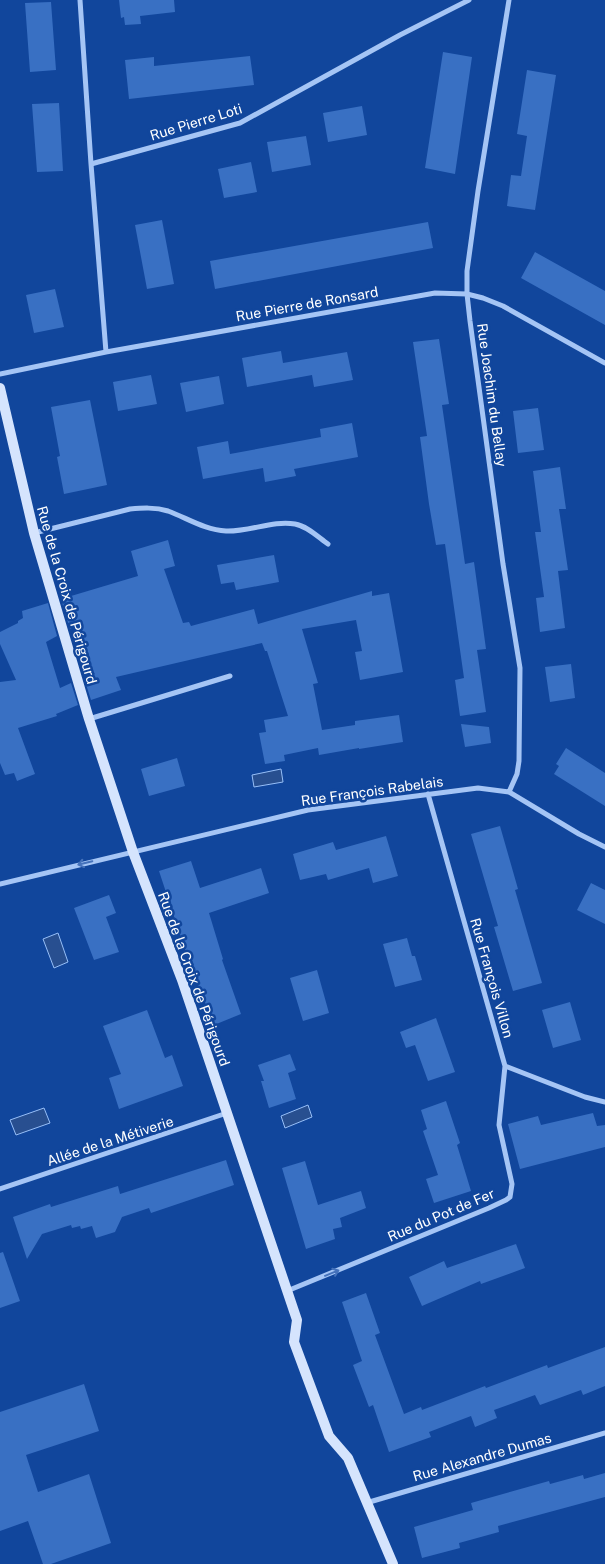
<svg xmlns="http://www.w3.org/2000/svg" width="605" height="1564" font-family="'Public Sans',sans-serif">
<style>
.water{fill:#284f90;stroke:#97bff8}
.building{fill:#3970c3}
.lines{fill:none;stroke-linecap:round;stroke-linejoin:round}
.street{stroke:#a5c5f5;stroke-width:5}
.secondary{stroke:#d5e4fd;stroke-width:10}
.oneway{stroke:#4572bb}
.labels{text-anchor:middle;stroke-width:5;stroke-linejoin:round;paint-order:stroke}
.street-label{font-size:14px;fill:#fff;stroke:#11469c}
</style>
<rect width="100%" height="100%" fill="#11469c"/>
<path class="water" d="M281,769L283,782L254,787L252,775Z
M58,933L68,962L54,968L43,939Z
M308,1105L312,1117L285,1128L281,1116Z
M44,1108L50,1123L16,1135L10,1120Z"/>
<path class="building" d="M119,0H174L175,12L140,16L141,24L125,25L124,17L121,18Z
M51,2L56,70L30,72L25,3Z
M443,52L472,57L455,174L425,168Z
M250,56L254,85L129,99L125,60L154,57V66Z
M527,70L556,75L535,210L507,206L511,175L521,176L527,136L517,134Z
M59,103L63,171L37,172L32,104Z
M362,106L367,135L328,142L323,113Z
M306,136L311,165L272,172L267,142Z
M251,162L257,192L224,198L218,169Z
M162,220L174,284L147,289L135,225Z
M428,222L433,248L215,289L210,261Z
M535,252L605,291V325L521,278Z
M55,289L64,327L34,333L26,295Z
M439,339L449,404L442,405L465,564L474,562L486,649L477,650L486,712L460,716L455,680L464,678L445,544L436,545L429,504L420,437L427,436L413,342Z
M281,351L283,363L347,352L353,380L314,387L312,375L247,387L242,358Z
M151,375L157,404L118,411L113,382Z
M219,376L224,404L186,412L180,383Z
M90,400L107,485L64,494L57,457L60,456L51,407Z
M538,408L544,450L518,453L513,411Z
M352,423L358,457L294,469L296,476L265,482L263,468L203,479L197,447L228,441L230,454L321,437L320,429Z
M560,467L566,509H559L568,570L558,571L565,628L540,632L536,598L544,597L535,532H541L533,471Z
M168,540L175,566L164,569L183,623L189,622L191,626L254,609L258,624L372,591V596L389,593L403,672L360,680L355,652L362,651L356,620L302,629L318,683L313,684L322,730L355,725V721L399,715L403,742L359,749V748L319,755L318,748L284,755L285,761L265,764L259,733L266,732L264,720L288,716L267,651H265L262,643L116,677L121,690L91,700L84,678L91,674L75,626L70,629L61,599L138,576L131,551Z
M274,555L279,582L236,590L234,582L221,584L217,565Z
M48,603L57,636L46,642L60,688L71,683L78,705L56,714L57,716L18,728L35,774L17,781L14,773L5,775L0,763V682L16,680L0,644V632L18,623V621L23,618L22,611Z
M571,664L575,698L550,702L545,667Z
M461,724L489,727L491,743L465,747Z
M566,748L605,773V806L554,774L559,766L556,764Z
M177,758L185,786L149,796L141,769Z
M500,826L518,889L515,890L542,983L513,991L494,927L498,926L471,834Z
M386,836L398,876L373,883L369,868L328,880L326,874L300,880L293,854L333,842L336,850Z
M191,861L200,888L261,868L269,893L209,913L223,959L222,960L241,1014L214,1025L190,965L159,871Z
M591,883L605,890V924L577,910Z
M109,895L116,913L106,917L119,952L94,960L74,908Z
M407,938L412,956H415L422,980L395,987L383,944Z
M317,970L329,1013L303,1021L290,978Z
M570,1002L581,1040L553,1048L542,1010Z
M147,1010L165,1058L172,1055L183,1086L119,1109L109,1078L121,1074L103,1026Z
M436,1018L455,1072L428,1081L415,1045L406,1048L400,1032Z
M290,1054L296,1070L288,1073L296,1099L269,1108L261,1081H264L258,1065Z
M446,1101L460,1143L457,1145L471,1191L434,1203L426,1179L438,1175L423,1131L427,1129L421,1110Z
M593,1113L597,1126L605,1125V1147L520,1169L508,1124L538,1116L541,1125Z
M226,1160L234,1185L151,1213L149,1208L122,1217L115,1232L96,1238L92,1226L81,1229L80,1226L72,1228L71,1225L42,1234L27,1259L13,1217L50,1204L51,1207L118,1186L120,1194Z
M305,1161L318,1205L361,1191L366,1208L340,1218L342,1227L333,1229L335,1239L306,1249L282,1168Z
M516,1244L525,1268L481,1284L480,1281L422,1306L409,1277L444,1261L447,1268Z
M3,1252L20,1301L0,1308V1253Z
M366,1293L380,1333L375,1335L404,1414L421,1407L422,1410L485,1386L486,1388L547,1365L548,1368L605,1347V1386L583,1395L581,1390L540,1405L535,1395L494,1410L497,1418L475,1427L471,1416L429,1432L431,1437L389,1452L373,1405L369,1407L353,1365L362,1361L342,1302Z
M84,1384L99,1431L26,1455L38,1492L89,1474L111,1543L51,1564H43L28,1521L0,1531V1412Z
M605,1473V1497L498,1526L499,1532L459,1543L460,1548L422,1558L414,1527L473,1510L471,1503L549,1481L550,1484L583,1475L584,1479Z"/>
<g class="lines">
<path class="street" d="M80,0L91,164
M509,0L478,191L467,271V294L470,321L503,564L520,668L519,761L517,774L509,792
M106,352L91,164L240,123L400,35L469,0
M0,374L106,352L435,293L467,294L483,298L503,306L605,363
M34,533L130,509C142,508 155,507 168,511C187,518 205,530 226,531C249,532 273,520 295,524C307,526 318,537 328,544
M89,719L230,676
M428,794L505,1066L585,1097L605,1102
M0,884L308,810L478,788L509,792L579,834L605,847
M0,1189L227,1113
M287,1291L489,1208L506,1200L510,1197L512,1184L499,1125L505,1066
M366,1503L605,1433"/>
<path class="secondary" d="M0,388L34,533L89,719L133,852L182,980L297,1320L294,1342L329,1436L348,1458L393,1564"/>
</g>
<defs><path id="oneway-shaft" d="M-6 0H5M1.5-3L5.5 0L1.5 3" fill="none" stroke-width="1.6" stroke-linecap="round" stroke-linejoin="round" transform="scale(1.25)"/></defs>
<g class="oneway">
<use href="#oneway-shaft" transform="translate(85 863) rotate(167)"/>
<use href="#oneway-shaft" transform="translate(332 1273) rotate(-22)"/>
</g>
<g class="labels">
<g class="street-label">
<text transform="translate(196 122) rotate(-17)" y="5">Rue Pierre Loti</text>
<text transform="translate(307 304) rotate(-10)" y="5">Rue Pierre de Ronsard</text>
<text transform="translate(492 395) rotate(82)" y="5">Rue Joachim du Bellay</text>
<text transform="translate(67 595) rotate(74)" y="5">Rue de la Croix de Périgourd</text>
<text transform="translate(372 791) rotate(-8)" y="5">Rue François Rabelais</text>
<text transform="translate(492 978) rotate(74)" y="5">Rue François Villon</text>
<text transform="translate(194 979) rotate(70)" y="5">Rue de la Croix de Périgourd</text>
<text transform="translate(110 1141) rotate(-18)" y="5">Allée de la Métiverie</text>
<text transform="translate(441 1215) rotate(-23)" y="5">Rue du Pot de Fer</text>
<text transform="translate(482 1457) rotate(-16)" y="5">Rue Alexandre Dumas</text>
</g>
</g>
</svg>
